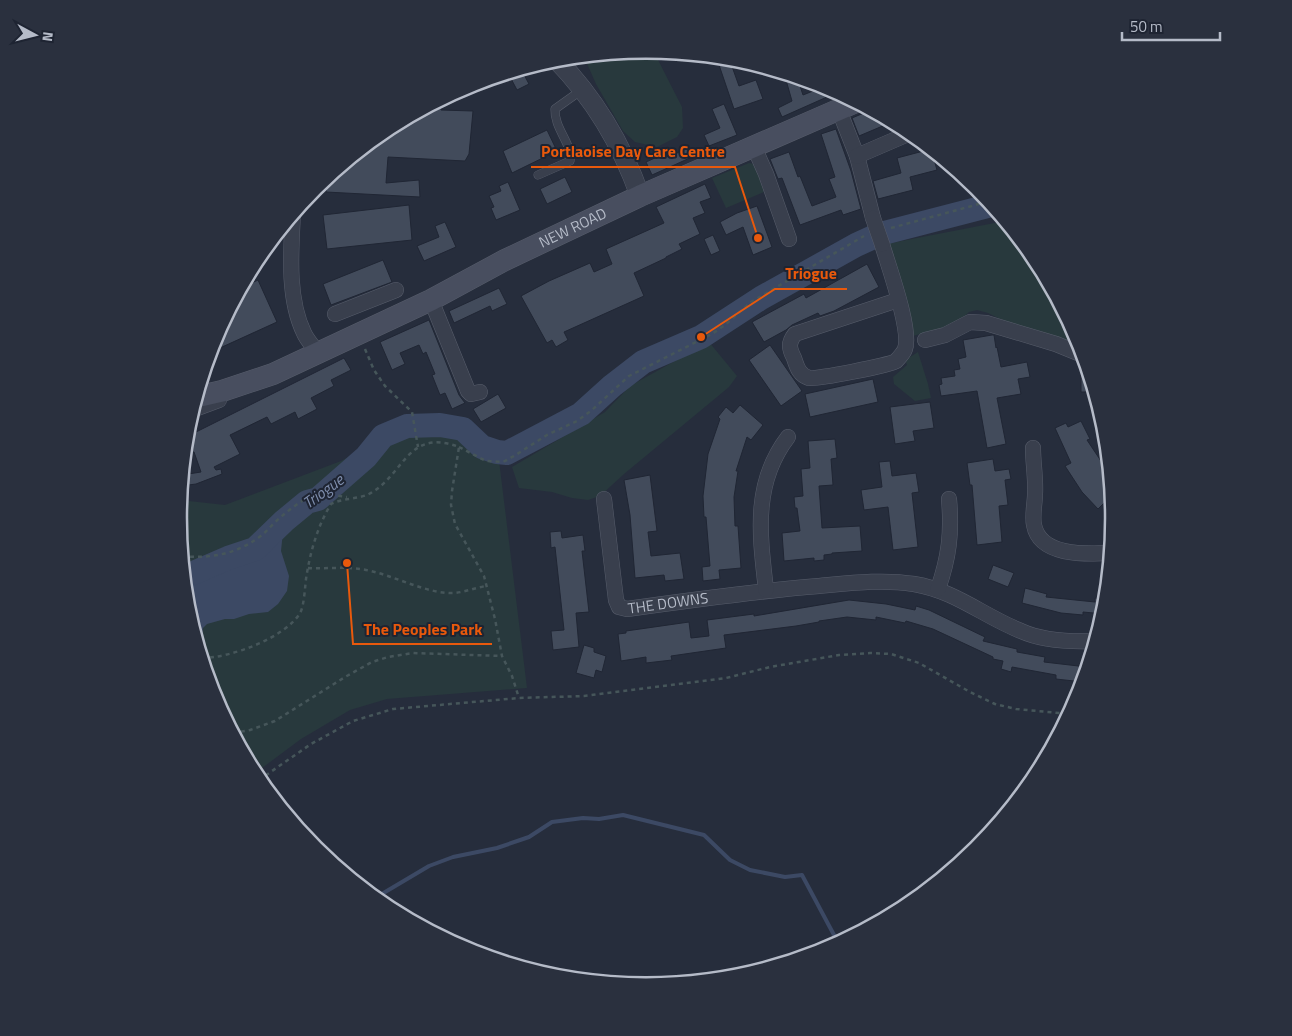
<svg xmlns="http://www.w3.org/2000/svg" width="1292" height="1036" font-family="'Titillium Web',sans-serif">
<style>
.green{fill:#28393d}
.water{fill:#3c4964}
.lines{fill:none;stroke-linecap:round;stroke-linejoin:round}
.stream{stroke:#3c4964;stroke-width:4}
.river{stroke:#3c4964;stroke-width:24}
.building{fill:#424b5b;stroke:#202634}
.service-casing{stroke:#575d6b;stroke-width:9}
.minor-casing{stroke:#575d6b;stroke-width:16}
.tertiary-casing{stroke:#575d6b;stroke-width:20}
.secondary-casing{stroke:#575d6b;stroke-width:22}
.path{stroke:#46565a;stroke-width:2.5;stroke-dasharray:4 4;stroke-linecap:butt}
.service{stroke:#393f4d;stroke-width:8}
.minor{stroke:#393f4d;stroke-width:15}
.tertiary{stroke:#393f4d;stroke-width:19}
.secondary{stroke:#484e5f;stroke-width:21}
.minor-bridge-casing{stroke:#575d6b;stroke-width:16;stroke-linecap:butt}
.minor-bridge{stroke:#393f4d;stroke-width:15}
.labels{text-anchor:middle;stroke-width:4;stroke-linejoin:round;paint-order:stroke}
.street-label{font-size:15px;fill:#b5bbc8;stroke:#1e2432}
.water-label{font-size:16px;font-style:italic;fill:#7f8ead;stroke:#1e2432}
.rim{fill:none;stroke:#b5bbc8;stroke-width:2.5}
.leader{fill:none;stroke:#e8590c;stroke-width:2}
.callout-dot{fill:#e8590c;stroke:#1e2432;stroke-width:2}
.callout-label{font-size:16px;text-anchor:middle;font-weight:bold;fill:#e8590c;stroke:#1e2432;stroke-width:4;stroke-linejoin:round;paint-order:stroke}
</style>
<rect width="100%" height="100%" fill="#262d3c"/>
<path class="green" d="M646,50L652,51L655,54L682,107L683,128L677,137L657,147L635,142L623,131L596,84L585,59L581,56Z
M749,163L754,164L756,168L764,192L726,208L712,178Z
M1005,221L1035,258L1078,339L1081,347L1002,320L988,313L977,310L969,312L955,325L913,336L886,244Z
M709,342L737,376L729,387L624,474L600,496L588,500L572,498L552,492L519,488L512,467L605,412L630,386Z
M918,352L928,384L931,398L915,401L894,384L893,377L907,365L906,362L910,357Z
M447,417L470,427L497,444L527,688L387,699L350,710L301,739L254,774L214,697L187,609L178,518L180,500L225,505L341,461L370,445L382,432L407,422Z"/>
<path class="water" d="M284,521L281,551L289,576L287,591L278,604L268,612L249,614L234,619H225L207,624L203,628L202,635L195,634L188,611L184,577L228,558L255,549Z"/>
<g class="lines">
<path class="stream" d="M375,898L429,866L453,857L497,848L529,837L552,822L583,818L599,819L623,815L704,835L730,860L750,870L785,877L802,875L834,935L841,942"/>
<path class="river" d="M184,577L228,558L255,549L284,521L307,502L318,499L366,457L383,436L407,426L440,425L463,429L482,447L497,452L507,453L581,414L612,386L643,362L701,337L761,298L856,245L880,234L992,205"/>
</g>
<path class="building" d="M729,58L739,86L756,80L763,99L734,109L718,62Z
M521,69L529,84L517,90L508,73Z
M784,73L797,77L803,95L823,87L827,97L782,117L778,108L792,101Z
M442,99L441,110L473,111L469,154L465,161L388,157L386,183L419,180L420,197L326,192L327,177L386,129Z
M724,104L737,135L709,146L704,135L720,128L712,109Z
M871,110L880,115L885,125L859,136L852,118Z
M836,129L851,171L861,209L843,215L841,210L800,225L782,178L778,179L770,159L789,152L798,177L800,176L812,206L836,197L829,179L835,177L821,134Z
M547,130L557,151L512,173L503,151Z
M688,148L692,157L652,175L646,162L666,153L668,157Z
M931,149L937,170L910,177L913,190L878,199L873,181L901,173L897,158Z
M565,177L572,192L547,204L540,189Z
M508,182L520,210L496,220L491,208L494,207L489,196L501,191L499,186Z
M705,184L711,198L700,202L705,213L693,218L700,234L679,244L682,249L666,257V258L634,273L644,296L564,332L568,340L556,347L552,340L547,343L521,296L549,281L590,263L594,272L612,264L606,249L664,223L656,207Z
M409,205L412,240L327,249L323,215Z
M757,206L772,247L753,255L743,227L726,235L720,222L737,213Z
M445,222L456,247L424,261L417,246L439,237L435,226Z
M713,235L720,251L711,255L704,239Z
M383,260L392,282L331,305L323,284Z
M867,264L879,287L834,311L820,316L818,313L792,325L786,330L764,342L752,322L804,294L806,298Z
M258,280L277,322L209,353L214,339L241,288Z
M499,288L507,304L492,311L490,306L454,323L449,311Z
M429,320L459,395L465,403L452,409L445,393L440,395L432,375L435,374L426,352L423,354L419,345L400,353L405,364L392,370L380,342Z
M992,335H994L996,348L997,347L1001,367L1027,362L1030,377L1018,379L1021,394L997,398L1006,444L987,448L977,391L941,396L939,385L942,384L941,378L955,376L954,370L960,369L958,359L966,357L963,340Z
M770,345L802,391L781,406L749,360Z
M344,358L351,370L331,380L334,386L311,398L317,409L298,419L295,412L271,424L267,417L230,435L240,454L214,467L216,470L221,469L222,474L196,484L181,486L182,475L201,472L194,452L184,454L189,419L194,433Z
M1081,364H1086L1095,392H1081Z
M873,379L878,402L810,417L805,394Z
M498,394L506,408L481,422L473,409Z
M930,402L934,428L913,431L915,441L895,444L890,407Z
M740,405L763,425L751,440L747,437L736,471H738L734,497L735,526H738L741,568L719,570L720,579L703,581L702,567L710,566L706,517H704L703,496L708,454L720,419L718,417L726,407L733,413Z
M1081,421L1090,439L1087,440L1103,464L1109,471L1114,513L1104,503L1098,509L1082,492L1065,466L1071,463L1055,428L1066,423L1068,427Z
M835,439L837,458L831,459L833,485L819,486L822,528L860,526L862,551L832,553V554L824,555V560L814,561V558L784,561L782,533L800,531L797,508H795L794,497L803,496L801,469L810,468L808,441Z
M993,459L995,471L1009,469L1011,479L1005,480L1008,505L999,506L1002,542L977,545L972,485H970L967,463Z
M890,461L892,476L916,473L919,492L912,493L918,547L893,550L888,507L864,510L861,490L882,487L879,462Z
M650,475L657,531L648,532L651,556L680,553L684,579L665,581L664,575L635,578L630,515L624,480Z
M561,531L562,538L583,535L585,551H582L589,612L576,613L579,647L553,650L551,631L564,630L555,547L551,548L550,532Z
M993,565L1014,573L1008,587L988,579Z
M1025,588L1047,594L1046,597L1095,602V598L1106,599L1105,610L1104,614L1083,612V615L1061,613L1022,603Z
M849,600L886,604L915,610L916,606L929,610L985,637L983,641L1017,649V652L1045,657L1044,662L1087,667L1083,682L1056,679V675L1012,667L1011,672L1001,669L1003,661L993,659V657L933,629L906,621L905,623L876,617V620L847,617L819,621V622L796,626L724,635L726,648L671,656L672,660L646,663V657L621,661L618,634L626,633V631L689,622L691,638L709,636L707,620L754,614V616Z
M584,645L594,648V652L606,656L602,672L596,670L594,678L576,673Z"/>
<g class="lines">
<g class="service-casing">
<path id="service" d="M538,175L570,161C573,144 554,129 555,109L583,89"/>
</g>
<g class="minor-casing">
<g id="minor">
<path d="M839,110L857,156L873,218"/>
<path d="M754,147L766,174L789,239"/>
<path d="M857,156L908,134"/>
<path d="M293,213C291,251 287,298 304,333C307,340 313,346 317,352"/>
<path d="M882,244C888,265 912,330 905,349C904,352 898,359 896,361C890,365 815,380 809,378C799,375 797,367 794,358C789,348 788,343 795,334L898,300"/>
<path d="M431,300L468,391L471,394L480,392"/>
<path d="M335,314L396,290"/>
<path d="M925,340L945,335L970,322L986,323L1056,344L1083,355"/>
<path d="M192,410L219,400"/>
<path d="M1033,448C1033,463 1036,479 1035,494C1035,503 1032,515 1034,525C1040,557 1087,554 1111,553"/>
<path id="s1" d="M604,499L616,600L619,607L627,609C691,600 755,591 819,586C851,583 883,579 914,584C956,591 983,616 1021,631C1043,641 1072,642 1096,641"/>
<path d="M938,589C949,557 952,533 949,499"/>
<path d="M766,590C760,536 752,484 788,437"/>
</g>
</g>
<g class="tertiary-casing">
<path id="tertiary" d="M556,59C593,97 622,145 640,196"/>
</g>
<g class="secondary-casing">
<g id="secondary">
<path id="s2" d="M196,397L222,391L273,374L431,300L505,260L640,196L856,102"/>
</g>
</g>
<path class="path" d="M891,228L972,206L981,203L986,199
M365,349L374,370L385,386L412,412L418,447
M459,447L486,461L503,462L514,456L547,435L577,421L592,410L629,376L712,334L725,325L751,302L864,236
M182,556C209,559 236,554 258,538C267,532 273,523 281,517C291,508 304,499 316,493L347,497
M308,568C327,569 347,566 366,570C393,575 420,591 448,593C461,594 473,588 486,586
M202,658C230,658 285,638 300,613C304,607 305,587 306,579C310,553 317,527 331,504C343,498 359,499 369,494C404,476 407,427 459,447L452,491L451,505L455,524L484,576L495,619L502,656L512,676L519,698
M233,733L250,730L275,721L345,677L372,662L388,657L413,653L502,656
M259,780L311,744L353,721L393,709L519,698L584,696L726,678L770,667L839,655L870,653L891,654L919,663L970,692L995,704L1016,709L1069,714"/>
<use href="#service" class="service"/>
<use href="#minor" class="minor"/>
<use href="#tertiary" class="tertiary"/>
<use href="#secondary" class="secondary"/>
<g class="minor-bridge-casing">
<path id="minor-bridge" d="M873,218L882,244"/>
</g>
<use href="#minor-bridge" class="minor-bridge"/>
</g>
<g class="labels">
<g class="street-label">
<text dy="5" stroke="none"><textPath href="#s2" startOffset="414">NEW ROAD</textPath></text>
<text dy="5" stroke="none"><textPath href="#s1" startOffset="159">THE DOWNS</textPath></text>
</g>
<g class="water-label">
<text transform="translate(323 491) rotate(-36)" y="6">Triogue</text>
</g>
</g>
<path d="M0 0H1292V1036H0ZM187 518a459 459 0 1 1 918 0a459 459 0 1 1-918 0Z" fill="#2a303e" fill-rule="evenodd"/>
<path class="rim" d="M187 518a459 459 0 1 1 918 0a459 459 0 1 1-918 0Z"/>
<path class="leader" d="M758 238L735 167H531M701 337L775 289H847M347 563L353 644H492"/>
<g class="callout-dot">
<circle cx="758" cy="238" r="5"/>
<circle cx="701" cy="337" r="5"/>
<circle cx="347" cy="563" r="5"/>
</g>
<g class="callout-label">
<text x="633" y="157">Portlaoise Day Care Centre</text>
<text x="811" y="279">Triogue</text>
<text x="423" y="635">The Peoples Park</text>
</g>
<g transform="translate(35 35) rotate(97)" stroke="#1e2432" stroke-width="4" paint-order="stroke">
<path d="M0-4L9 19L0 12L-9 19Z" fill="#b5bbc8"/>
<text y="-8" font-size="14" font-weight="bold" text-anchor="middle" fill="#b5bbc8">N</text>
</g>
<path d="M1122 32v8h98v-8" fill="none" stroke="#b5bbc8" stroke-width="2.5"/>
<text x="1130" y="32" font-size="15" fill="#b5bbc8" stroke="#1e2432" stroke-width="4" paint-order="stroke">50 m</text>
</svg>
